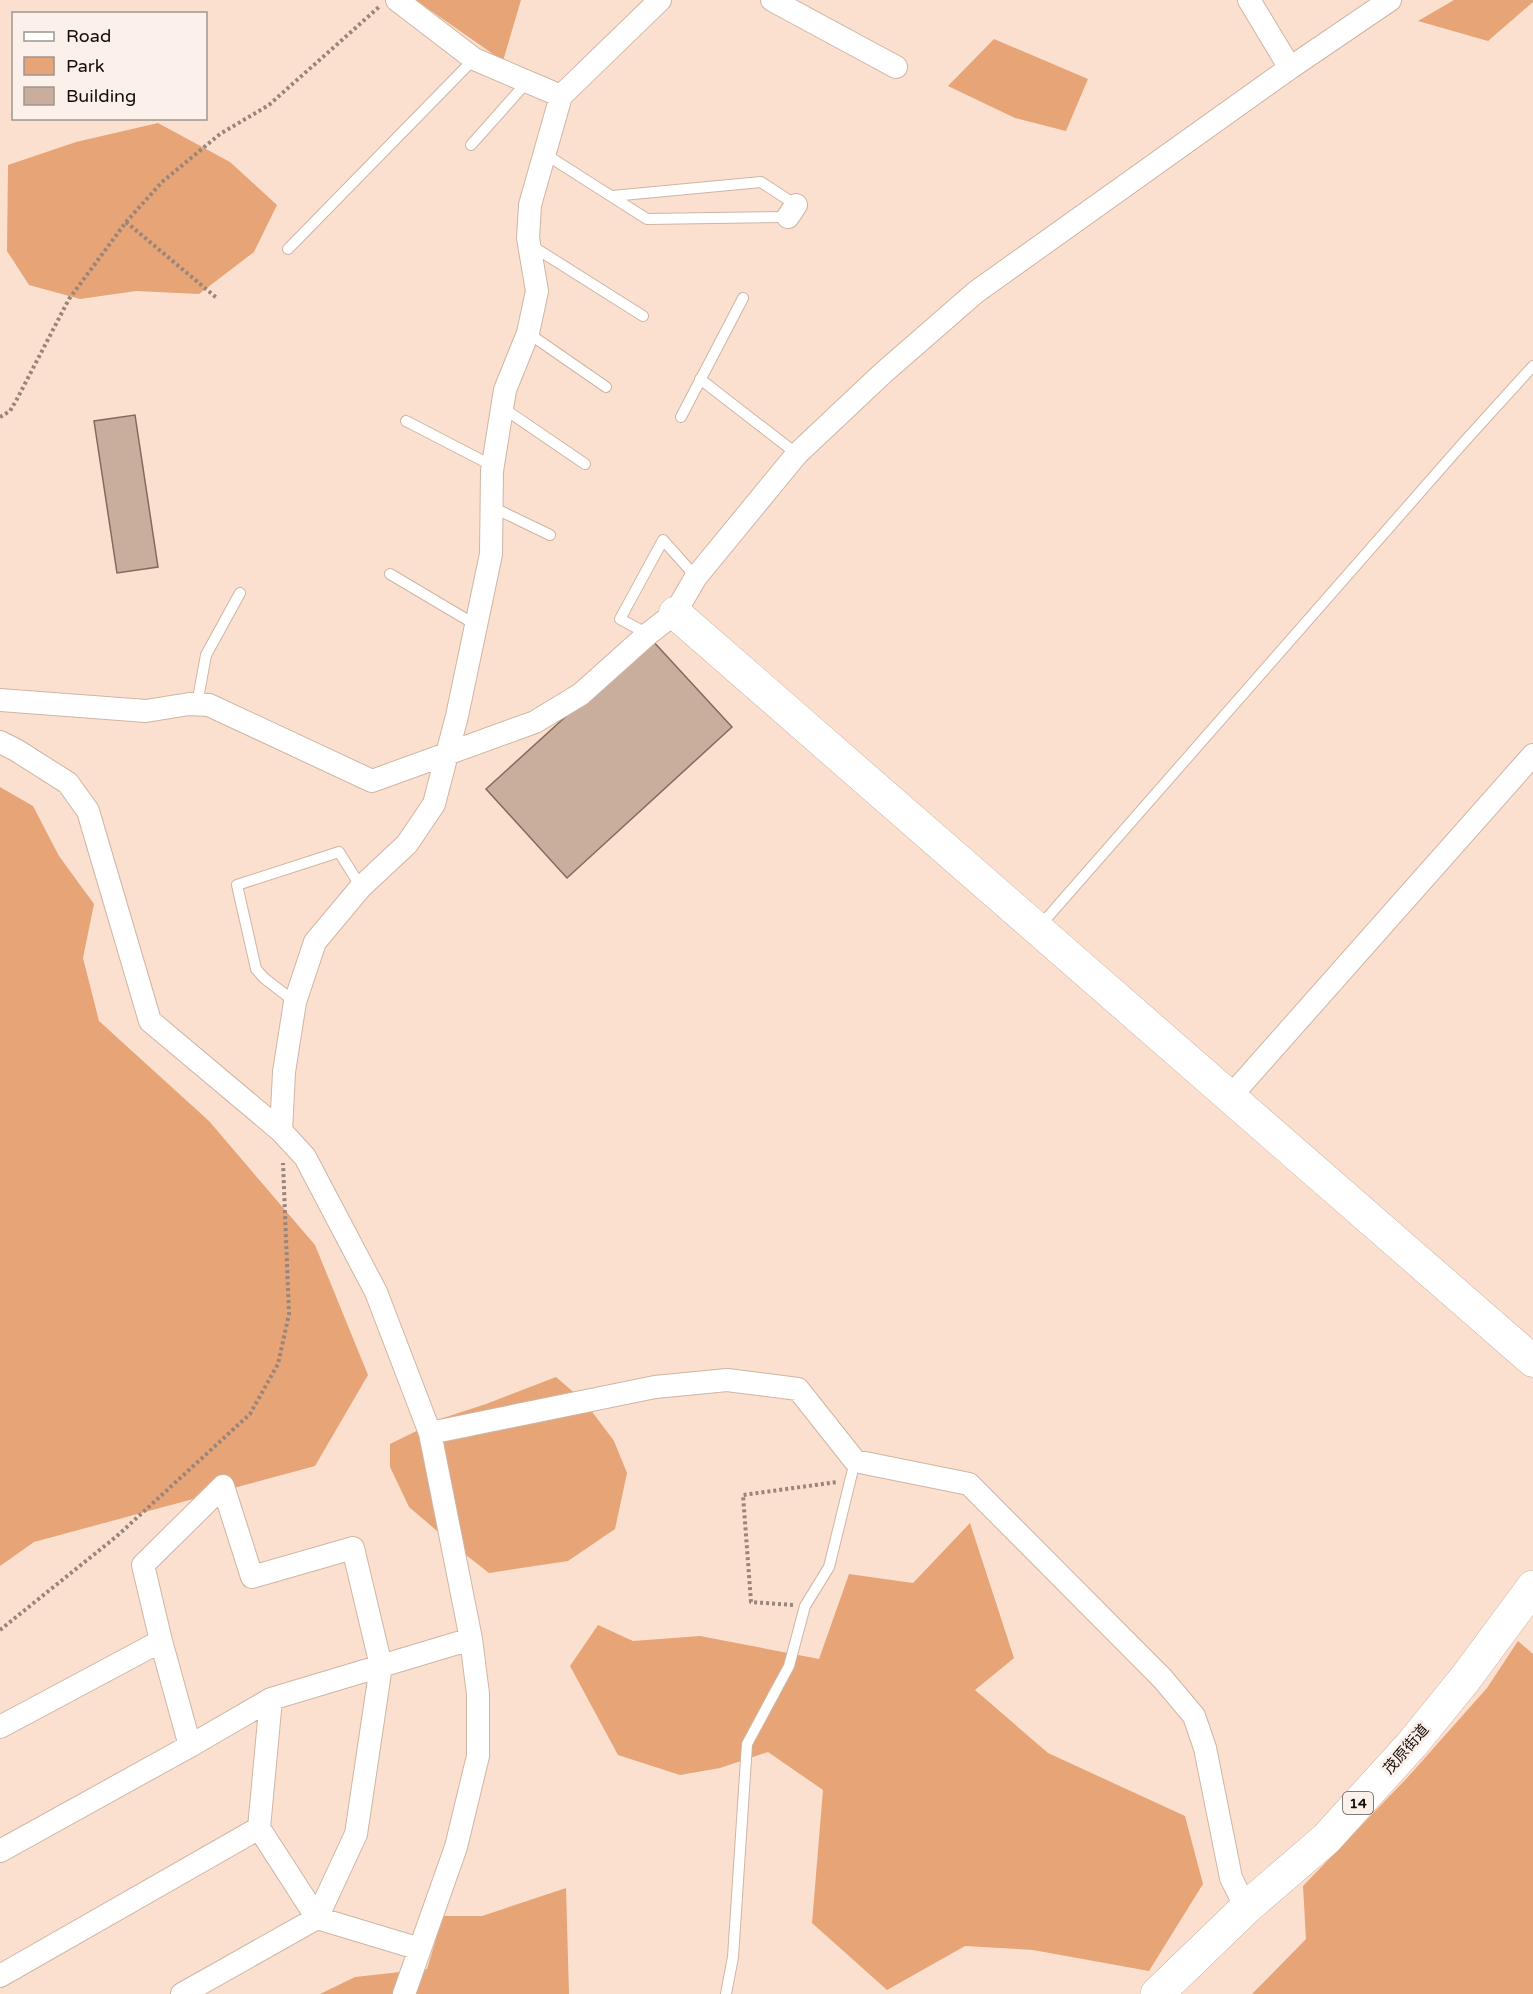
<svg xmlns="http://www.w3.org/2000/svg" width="1533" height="1994" font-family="'Varela Round','Noto Sans JP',sans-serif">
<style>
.green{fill:#e7a477}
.building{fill:#c9ae9e;stroke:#836b5b;stroke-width:1.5}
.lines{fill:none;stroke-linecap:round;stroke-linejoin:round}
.lane-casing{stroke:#cfb5a4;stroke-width:12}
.street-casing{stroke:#cfb5a4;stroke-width:24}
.secondary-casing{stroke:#cfb5a4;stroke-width:33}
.primary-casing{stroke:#cfb5a4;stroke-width:34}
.path{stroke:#998579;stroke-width:4;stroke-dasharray:3 3;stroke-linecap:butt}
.lane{stroke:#fff;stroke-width:10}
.street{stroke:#fff;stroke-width:22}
.secondary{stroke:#fff;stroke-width:32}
.primary{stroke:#fff;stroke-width:33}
.labels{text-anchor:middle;stroke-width:6;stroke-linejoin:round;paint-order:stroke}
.shield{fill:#fcf1ea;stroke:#5a514b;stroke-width:1.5}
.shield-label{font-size:14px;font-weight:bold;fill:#150c07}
.street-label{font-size:15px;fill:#150c07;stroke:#fcf1ea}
</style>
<rect width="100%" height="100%" fill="#fce0cf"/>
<path class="green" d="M416,0H521L503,61L417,1Z
M1454,0H1533V2L1488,41L1418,21Z
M994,39L1088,79L1066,131L1015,118L948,86Z
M158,123L230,162L277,205L254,252L199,294L136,291L80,299L29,285L7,251L8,165L76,142Z
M0,787L33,806L59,856L94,904L83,958L99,1021L209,1121L315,1245L368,1375L315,1466L34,1542L0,1566Z
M556,1377L584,1401L614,1441L627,1473L615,1529L568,1561L489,1573L457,1548L409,1507L390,1467V1444L443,1418L486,1404Z
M970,1523L1014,1658L975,1690L1048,1753L1185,1816L1203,1884L1149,1971L1033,1950L965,1946L887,1990L812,1923L823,1790L768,1752L720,1768L680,1775L618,1755L570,1666L598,1625L633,1641L700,1636L819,1659L849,1574L913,1583Z
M1518,1641L1533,1654V1994H1252L1306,1939L1303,1886L1407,1778L1487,1688Z
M566,1888L569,1994H320L355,1977L427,1969L443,1916H482Z"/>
<path class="building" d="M135,415L158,567L117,573L94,421Z
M651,639L732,727L567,878L486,789Z"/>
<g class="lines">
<g class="lane-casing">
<path id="lane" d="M471,145L527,82
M545,154L647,219L788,217
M612,196L761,182L796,205
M532,246L643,316
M288,249L474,59
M528,333L606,387
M700,379L797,454
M503,408L585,464
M681,417L743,298
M406,421L493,466
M492,507L550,535
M390,574L476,625
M648,634L620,619L663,540L696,577
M197,704L206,655L240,593
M1039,927L1464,442L1533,366
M295,1002L264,978L256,969L237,885L339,852L361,887
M726,1994L733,1957L747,1744L789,1666L805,1606L829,1567L855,1461"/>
</g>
<g class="street-casing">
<path id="street" d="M397,0L474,59L561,96
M772,0L896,67
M1249,0L1290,68
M788,217L796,205
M0,700L146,711L189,704L209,705L372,781L535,722L581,694L648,634L675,613L696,577L797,454L883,373L976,292L1290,68L1390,0
M0,742L16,750L68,783L88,811L150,1021L281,1131L305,1157L376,1292L430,1433L471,1639L478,1694V1756L456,1847L404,1994
M1230,1097L1533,755
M281,1131L284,1072L295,1002L315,942L361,887L407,844L434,804L457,716L491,554L492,471L505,390L528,333L537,291L528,238L530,205L561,96L660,0
M430,1433L655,1387L727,1380L798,1389L855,1461L969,1484L1162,1678L1194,1716L1205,1748L1231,1878L1246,1908
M271,1699L259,1828L317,1918L420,1949
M0,1727L161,1641
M0,1851L190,1746L271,1699L471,1639
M0,1976L259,1828
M182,1994L317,1918L356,1834L381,1666L353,1548L252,1577L223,1486L143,1565L161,1641L190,1746"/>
</g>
<g class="secondary-casing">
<path id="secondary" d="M675,613L1533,1361"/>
</g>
<g class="primary-casing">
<path id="primary" d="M1157,1994L1246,1908L1326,1839L1413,1743L1465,1679L1533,1587"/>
</g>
<path class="path" d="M126,222L218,299
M0,417L10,411L17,399L69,299L126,222L162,182L220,134L269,105L380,6
M793,1605L751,1602L743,1495L837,1482
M0,1630L117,1536L250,1414L278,1364L289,1314L283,1163"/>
<use href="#lane" class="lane"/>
<use href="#street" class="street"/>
<use href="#secondary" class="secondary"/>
<use href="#primary" class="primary"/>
</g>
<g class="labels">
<rect class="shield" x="1343" y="1792" width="30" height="22" rx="4.5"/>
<g class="shield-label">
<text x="1358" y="1808">14</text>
</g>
<g class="street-label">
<text transform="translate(1406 1749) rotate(-49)" y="5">茂原街道</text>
</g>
</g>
<rect x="12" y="12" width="195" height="108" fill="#fcf1ea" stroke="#a0958f" stroke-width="1.5"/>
<rect x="24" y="32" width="30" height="9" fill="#ffffff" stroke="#a0958f" stroke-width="1.5"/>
<text x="66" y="42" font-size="18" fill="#150c07">Road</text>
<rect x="24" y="57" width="30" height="18" fill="#e7a477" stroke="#a0958f" stroke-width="1.5"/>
<text x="66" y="72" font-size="18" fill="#150c07">Park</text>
<rect x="24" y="87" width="30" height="18" fill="#c9ae9e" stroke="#a0958f" stroke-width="1.5"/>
<text x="66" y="102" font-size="18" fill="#150c07">Building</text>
</svg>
